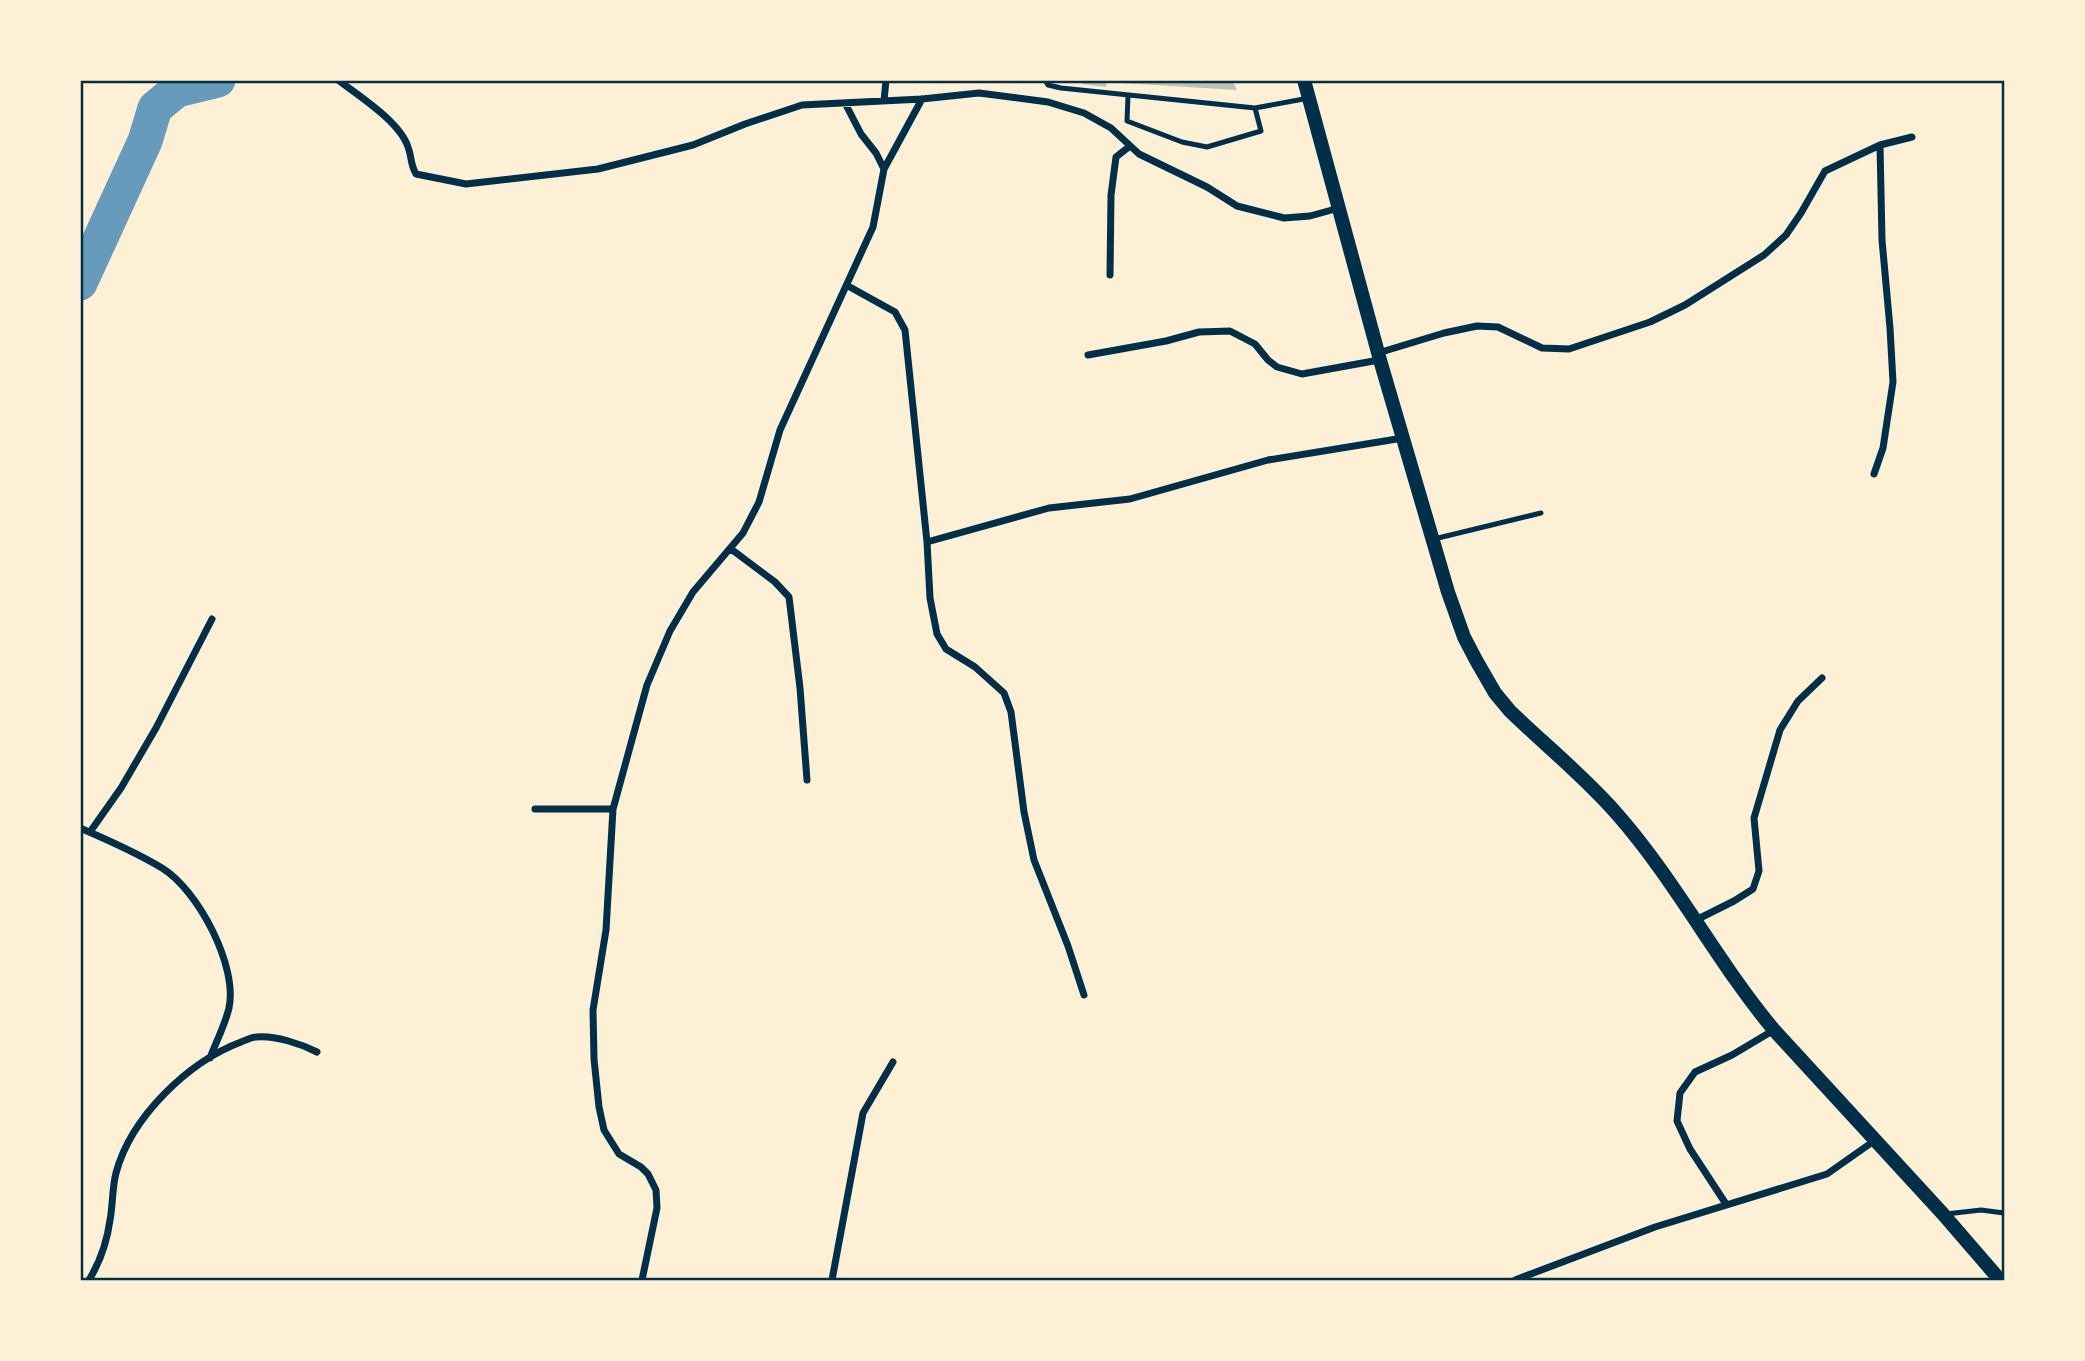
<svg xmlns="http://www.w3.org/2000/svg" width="2085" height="1361" font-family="'Source Sans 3',sans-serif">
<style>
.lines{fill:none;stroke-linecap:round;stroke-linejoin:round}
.river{stroke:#669bbc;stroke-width:35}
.building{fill:#bec0b2}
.service{stroke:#003049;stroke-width:5}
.minor{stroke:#003049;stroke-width:7}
.secondary{stroke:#003049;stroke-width:14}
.neatline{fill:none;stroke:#003049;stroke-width:2.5}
</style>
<rect width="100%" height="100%" fill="#fdf0d5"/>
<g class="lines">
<path class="river" d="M80,283L145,141L155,108L177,90L218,80"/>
</g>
<path class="building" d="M1082,80H1107L1106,87L1082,84Z
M1121,80H1232L1237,90L1121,83Z"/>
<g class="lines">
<path class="service" d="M1045,80L1048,85L1061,88L1255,108L1309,98
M1128,96L1127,121L1182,142L1207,147L1261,131L1255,108
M1434,539L1541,513
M1946,1214L1981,1210L2004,1213"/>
<path class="minor" d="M338,80C359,96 400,122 408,147C412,157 410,164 416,174L466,184L598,169L693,145L745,124L802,105L922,99L979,93L1048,102L1084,113L1111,128L1139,154L1207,187L1237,206L1284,218L1310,216L1339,208
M884,101L886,80
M884,169L922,99
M1110,275L1111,195L1116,157L1130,146
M848,286L895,312L905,330L927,542L1049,508L1130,499L1268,460L1403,438
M1378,353L1444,333L1477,326L1498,327L1542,348L1569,349L1650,322L1685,305L1764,255L1786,235L1801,213L1825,171L1880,145L1912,137
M1088,355L1166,341L1199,332L1230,331L1255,344L1268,360L1277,367L1302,374L1379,360
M1874,474L1883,448L1893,382L1890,328L1882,240L1880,145
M927,542L930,598L937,634L946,649L975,667L1004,693L1011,712L1024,812L1034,860L1068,946L1084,995
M731,549L775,582L789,597L800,688L807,780
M535,809H613
M80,828C108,840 137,853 162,868C198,890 238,966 229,1008C225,1025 216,1042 210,1058
M90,832L121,788L156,728L212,619
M1696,920L1734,901L1753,889L1759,871L1754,818L1780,730L1798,701L1822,678
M1726,1204L1690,1149L1677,1121L1680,1093L1695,1072L1732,1055L1774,1030
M89,1280C100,1262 107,1242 110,1220C113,1205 112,1188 116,1173C131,1117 188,1062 241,1042C246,1040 252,1037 256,1037C275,1035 301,1044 317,1052
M642,1280L657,1208L656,1190L648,1174L641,1167L619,1154L604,1130L599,1107L594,1059L593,1010L606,930L613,809L647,685L670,631L693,592L743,533L759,502L780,430L873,227L884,169L876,153L861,134L845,103
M832,1280L863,1113L893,1062
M1515,1280L1655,1227L1827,1174L1874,1141"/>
<path class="secondary" d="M1304,80L1380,360L1448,592L1464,637L1476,660L1495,693L1510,711C1545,745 1585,777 1617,814C1676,881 1717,962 1774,1030L1943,1214L2000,1280"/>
</g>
<rect width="2085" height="1361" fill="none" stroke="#fdf0d5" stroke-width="164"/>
<rect x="82" y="82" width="1921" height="1197" class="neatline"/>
</svg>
